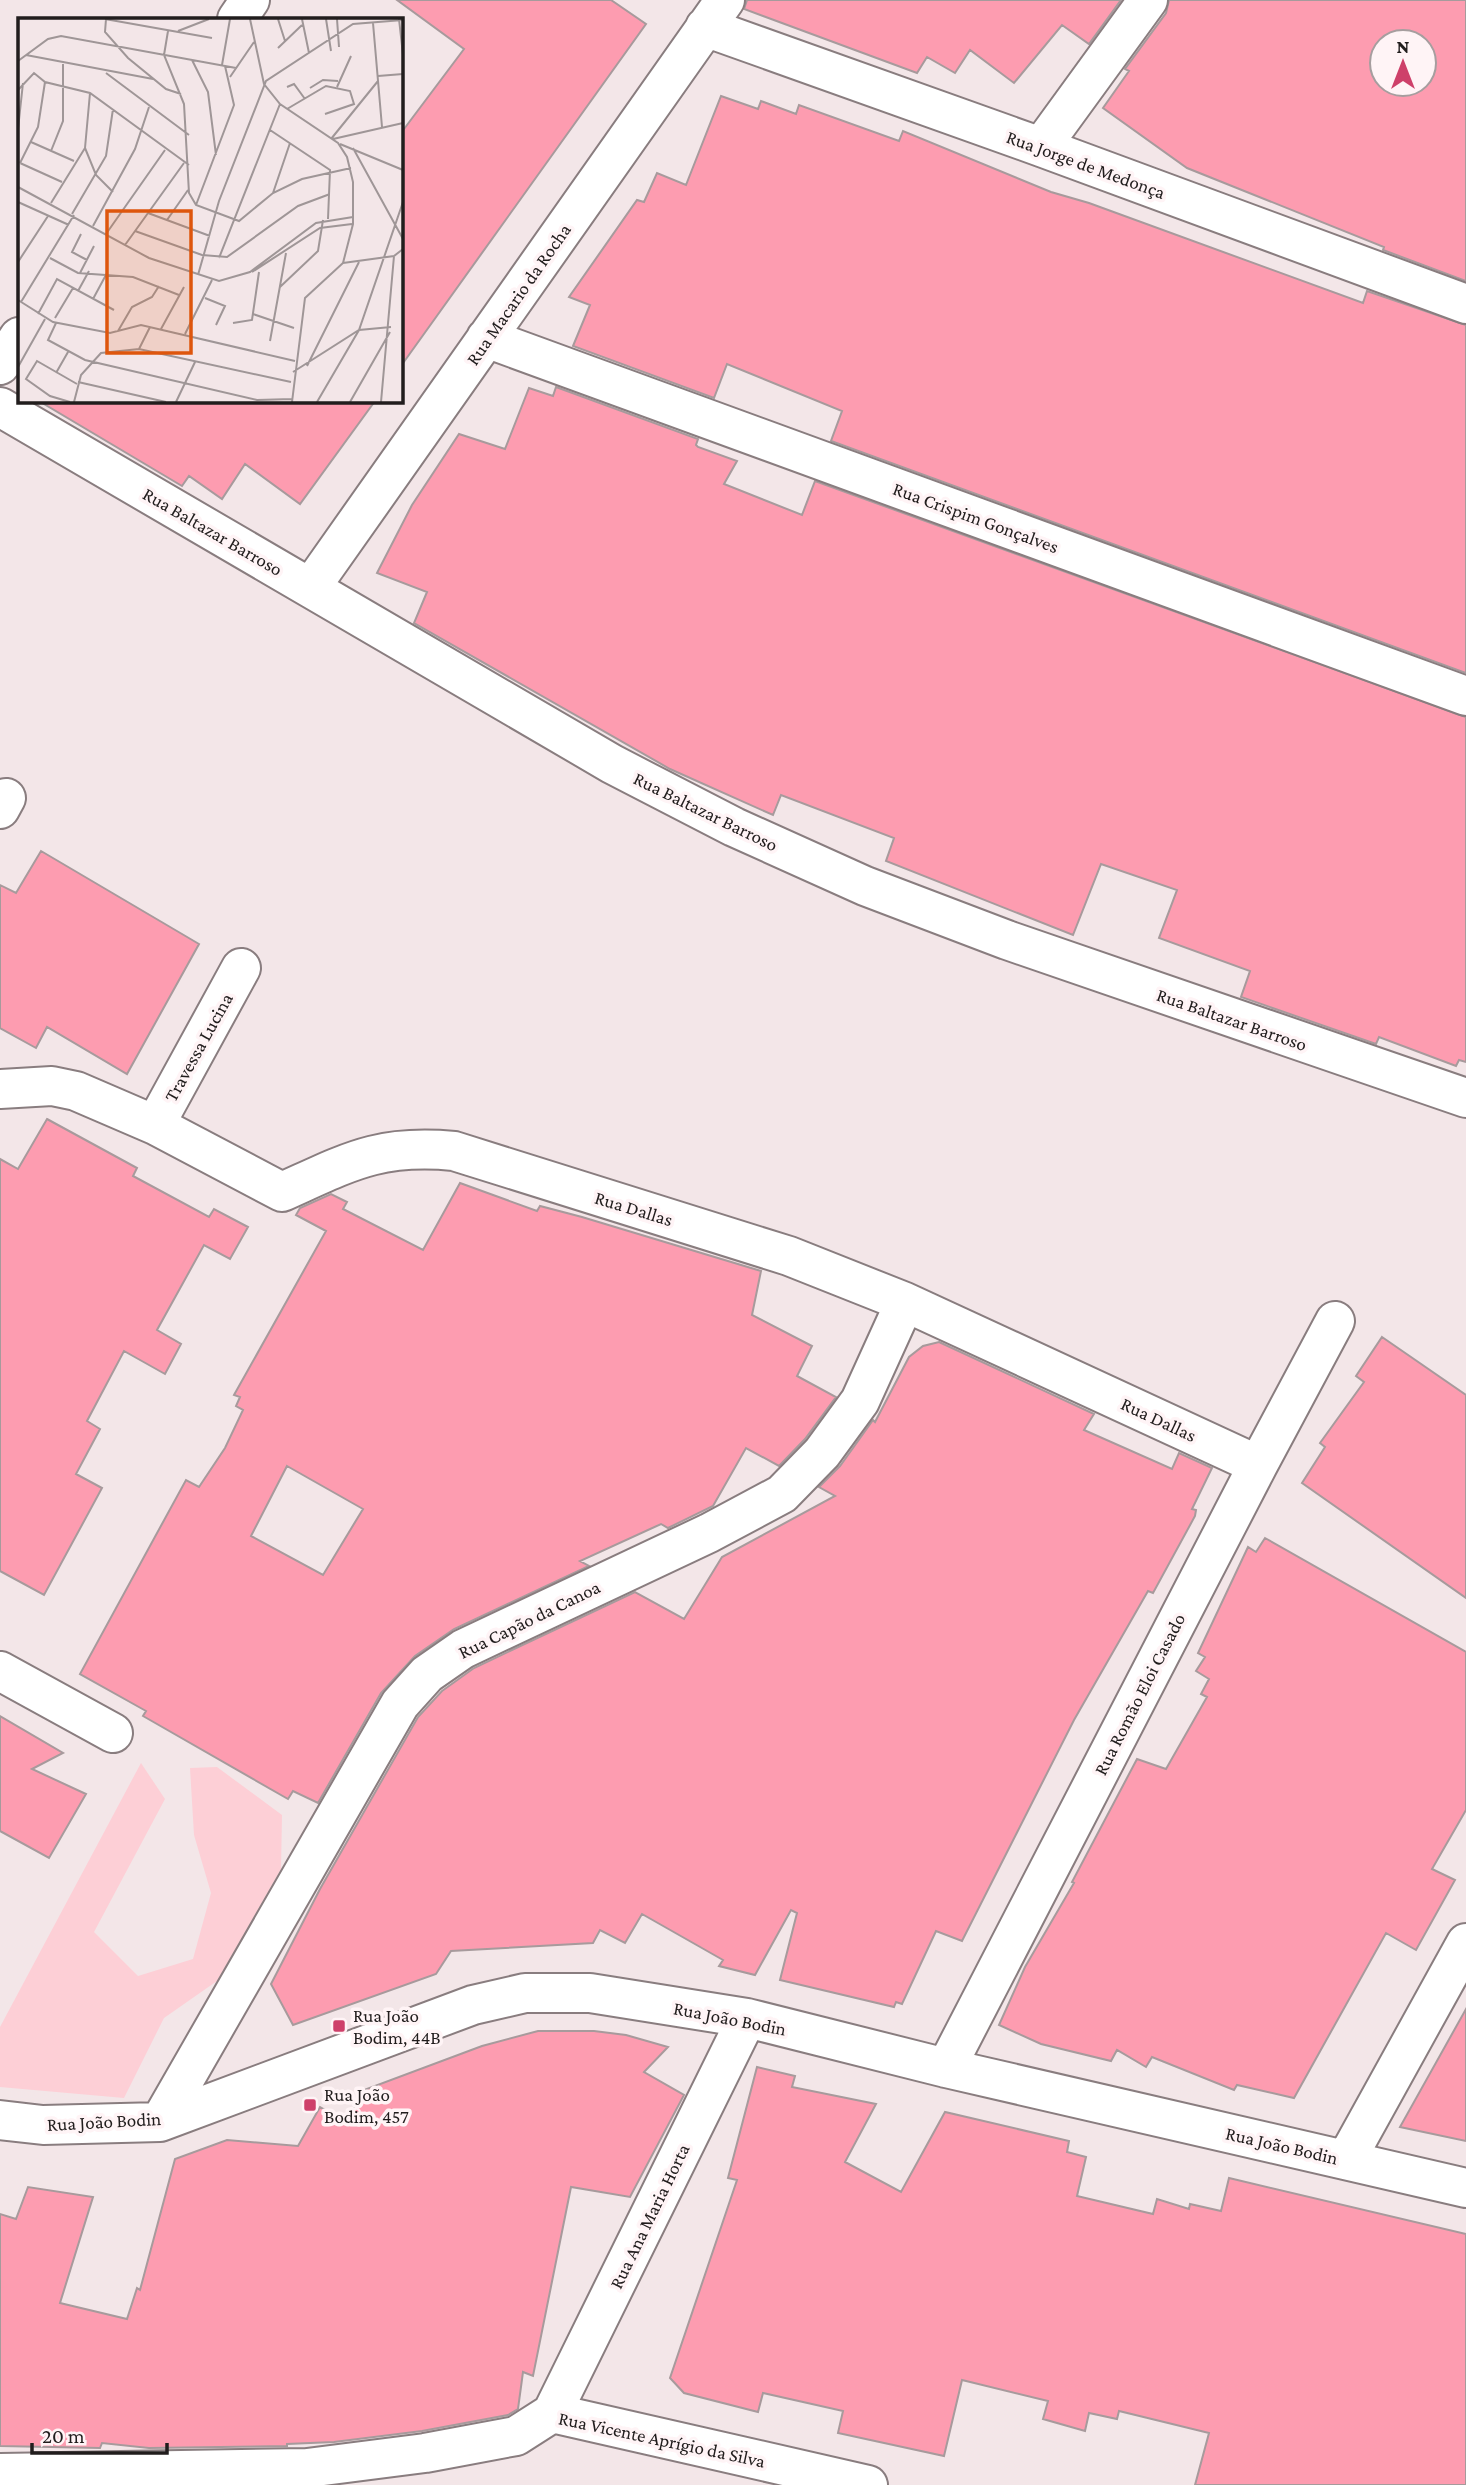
<svg xmlns="http://www.w3.org/2000/svg" width="1466" height="2485" font-family="'Crimson Pro',serif">
<style>
.green{fill:#fdcfd6}
.building{fill:#fd9cb0;stroke:#a79a9c;stroke-width:2;fill-rule:evenodd}
.lines{fill:none;stroke-linecap:round;stroke-linejoin:round}
.minor-casing{stroke:#897d7f;stroke-width:42}
.minor{stroke:#fff;stroke-width:38}
.poi-dot{fill:#ce406a;stroke:#fff4f6;stroke-width:2.5}
.labels{text-anchor:middle;stroke-width:7;stroke-linejoin:round;paint-order:stroke}
.street-label{font-size:19px;fill:#211d1d;stroke:#fff4f6}
.poi-label{font-size:19px;fill:#211d1d;stroke:#fff4f6;text-anchor:start}
.inset-road{fill:none;stroke:#9f9697;stroke-width:2}
.view{fill:#de560d;fill-opacity:0.15;stroke:#de560d;stroke-width:3.5}
.inset-edge{fill:none;stroke:#211d1d;stroke-width:3.5}
</style>
<rect width="100%" height="100%" fill="#f3e6e8"/>
<path class="green" d="M141,1763L165,1799L94,1932L138,1976L193,1959L211,1893L194,1835L190,1768L217,1767L282,1815L281,1869L217,1981L164,2018L124,2098L0,2087V2027Z"/>
<path class="building" d="M397,0H611L646,24L401,366V133L464,49Z
M747,0H1121L1089,44L1062,25L1014,83L970,50L955,73L927,57L917,73L744,9Z
M1169,0H1466V281L1383,250L1384,247L1187,168L1103,108L1129,71L1125,69L1166,13ZM1382,42H1424V84H1382Z
M721,96L758,109L761,101L796,114L799,105L899,141L903,131L1051,192L1089,203L1363,303L1367,291L1466,325V673L831,441L842,411L727,364L714,398L573,346L590,305L569,297L637,200L644,202L657,173L686,185Z
M556,387L698,439L696,445L698,447L737,461L724,484L802,515L815,481L1466,717V1062L1459,1060L1456,1066L1379,1037L1376,1044L1241,997L1250,971L1159,938L1177,890L1101,864L1073,935L886,861L894,838L781,795L773,815L670,769L414,623L427,592L377,573L412,505L459,434L505,449L529,388L553,396Z
M39,401H375L300,504L245,464L222,499L189,476L182,486Z
M41,851L199,944L127,1074L47,1027L36,1048L0,1028V885L16,893Z
M47,1119L137,1168L133,1176L209,1217L214,1209L248,1227L230,1259L204,1245L157,1330L181,1344L165,1374L124,1351L87,1421L100,1429L76,1474L102,1488L44,1595L0,1571V1159L18,1169Z
M460,1183L537,1211L540,1206L582,1217L761,1271L752,1315L812,1346L797,1376L836,1397L805,1439L779,1466L746,1448L713,1506L668,1528L661,1524L580,1561L589,1566L454,1629L415,1656L381,1693L318,1803L293,1791L288,1799L143,1716L146,1711L80,1674L186,1480L199,1487L225,1448L243,1410L236,1406L240,1397L234,1395L326,1231L296,1215L300,1208L331,1194L347,1202L343,1209L423,1250ZM287,1466L363,1509L323,1575L251,1536Z
M1382,1337L1466,1395V1598L1302,1483L1325,1447L1320,1443L1364,1382L1356,1376Z
M939,1342L1094,1414L1084,1430L1172,1469L1179,1453L1212,1468L1192,1509L1196,1510L1195,1516L1153,1593L1148,1591L1074,1720L962,1941L936,1931L902,2004L896,2002L894,2007L780,1980L797,1913L791,1910L755,1975L719,1966L723,1960L642,1914L625,1943L600,1930L593,1943L451,1951L436,1974L293,2025L271,1984L320,1889L418,1717L442,1691L474,1668L635,1592L684,1619L722,1557L835,1496L819,1487L840,1466L873,1420L875,1422L909,1357L923,1346Z
M1265,1538L1466,1652V1810L1432,1869L1455,1880L1416,1950L1386,1933L1294,2098L1237,2085L1234,2090L1152,2057L1146,2067L1117,2050L1111,2061L1041,2044L999,2025L1025,1967L1074,1883L1072,1882L1137,1759L1166,1769L1207,1697L1201,1694L1209,1679L1196,1671L1205,1657L1198,1653L1248,1547L1256,1552Z
M0,1716L63,1753L32,1769L86,1794L49,1858L0,1831Z
M1466,2009V2141L1400,2127Z
M538,2031H594L626,2035L668,2047L644,2072L684,2095L630,2197L571,2187L533,2376L523,2372L518,2409L508,2415L422,2431L334,2442L287,2444V2446L149,2448L102,2443L100,2448L0,2446V2214L16,2219L28,2187L93,2197L60,2303L127,2319L137,2288L140,2290L175,2159L227,2140L298,2146L320,2107L347,2122L364,2090L482,2046Z
M757,2067L795,2076L792,2087L876,2104L845,2162L901,2192L945,2112L1069,2141L1067,2152L1086,2157L1077,2196L1153,2214L1157,2199L1189,2209L1190,2204L1221,2211L1229,2178L1466,2234V2485H1195L1209,2433L1119,2411L1117,2419L1089,2413L1085,2431L1043,2419L1048,2401L962,2380L944,2456L838,2433L843,2411L763,2393L758,2412L684,2393L670,2378L737,2180L728,2178Z"/>
<g class="lines">
<g class="minor-casing">
<path id="minor" d="M237,19L250,0
M705,27L1041,147L1466,304
M1041,147L1148,0
M486,338L1466,696
M0,365L19,337
M0,407L612,764L734,827L865,886L1007,940L1466,1098
M311,587L725,0
M0,809L6,798
M0,1089L52,1086L76,1091L155,1125L282,1192C349,1162 378,1144 454,1151L789,1256L905,1302L1258,1465
M155,1125L241,968
M0,1671L113,1733
M946,2068L1258,1465L1335,1321
M0,2120L43,2125L160,2122L473,2005L525,1993H590L747,2018L946,2068L1466,2188
M160,2122L400,1704L427,1674L463,1649L709,1533L782,1494L822,1453L860,1401L905,1302
M1346,2160L1466,1943
M552,2413L747,2018
M0,2473L307,2468L425,2453L516,2436L552,2413L868,2485"/>
</g>
<use href="#minor" class="minor"/>
</g>
<g class="poi-dot">
<rect x="332" y="2019" width="14" height="14" rx="3.5"/>
<rect x="303" y="2098" width="14" height="14" rx="3.5"/>
</g>
<g class="labels">
<g class="street-label">
<text transform="translate(1086 164) rotate(20)" y="7">Rua Jorge de Medonça</text>
<text transform="translate(518 294) rotate(-55)" y="7">Rua Macario da Rocha</text>
<text transform="translate(976 517) rotate(20)" y="7">Rua Crispim Gonçalves</text>
<text transform="translate(213 531) rotate(30)" y="7">Rua Baltazar Barroso</text>
<text transform="translate(706 811) rotate(26)" y="7">Rua Baltazar Barroso</text>
<text transform="translate(1232 1019) rotate(19)" y="7">Rua Baltazar Barroso</text>
<text transform="translate(198 1047) rotate(-61)" y="7">Travessa Lucina</text>
<text transform="translate(634 1208) rotate(17)" y="7">Rua Dallas</text>
<text transform="translate(1159 1419) rotate(25)" y="7">Rua Dallas</text>
<text transform="translate(529 1619) rotate(-26)" y="7">Rua Capão da Canoa</text>
<text transform="translate(1139 1694) rotate(-63)" y="7">Rua Romão Eloi Casado</text>
<text transform="translate(730 2018) rotate(11)" y="7">Rua João Bodin</text>
<text transform="translate(104 2121) rotate(-3)" y="7">Rua João Bodin</text>
<text transform="translate(1282 2145) rotate(13)" y="7">Rua João Bodin</text>
<text transform="translate(649 2216) rotate(-64)" y="7">Rua Ana Maria Horta</text>
<text transform="translate(662 2439) rotate(12)" y="7">Rua Vicente Aprígio da Silva</text>
</g>
<g class="poi-label">
<text x="353" y="2022">Rua João<tspan x="353" dy="22">Bodim, 44B</tspan></text>
<text x="324" y="2101">Rua João<tspan x="324" dy="22">Bodim, 457</tspan></text>
</g>
</g>
<g transform="translate(18 18)">
<rect width="385" height="385" fill="#f3e6e8"/>
<path class="inset-road" d="M87,1L194,20M88,1L87,14L110,40L148,71L163,76M232,1L246,66L262,86L320,125L329,139L335,164V206L325,245L287,280L274,384M260,1L267,23M284,1L291,35M308,1L313,33M319,1L321,29M381,1L385,37M355,5L364,109M150,13L146,37L166,86L171,175L178,187L221,203L255,175L284,161L333,150M160,13L191,1M260,30L284,7M8,37L135,61M174,42L190,74L198,137M0,43L30,21L43,18L218,50M204,47L212,1M88,55L171,117M360,58L385,56M212,59L236,24M269,69L276,66L287,81M319,69L333,38M292,70L305,62L320,63M0,72L16,55L27,64L72,75L171,147M269,91L308,68L332,73L336,86L307,96M0,111L5,65M252,112L312,152L310,201M313,121L360,63M315,121L385,105M13,124L56,143M322,126L385,152M67,130L78,157L95,174M335,130L385,221M33,133L45,103V46M2,145L20,109L27,64M2,145L44,164M0,169L131,240L201,263L232,254L298,205L335,199M255,175L272,125M0,184L51,207M33,185L67,130L72,75M178,187L216,87L207,48M130,195L192,218M54,196L88,138L95,91M149,202L170,172M75,208L117,131L131,89M117,213L184,237L209,239L280,188L312,176M63,216L54,234L69,242M88,216L147,132M107,227L166,145M32,240L60,255L115,259L161,277M201,240L262,86M0,244L30,198M325,245L376,238L385,231M234,254L302,210L334,206M62,255L76,228M180,257L201,183L248,63L335,6L385,2M262,269L300,233L305,202M60,273L71,253M187,280L207,288L198,307M75,281L89,255M0,282L35,304L92,315L123,307L277,343M3,284L56,197M20,296L39,261L96,292M235,296L276,310M37,300L55,270M38,305L30,322L67,342L239,382L274,381M215,305L234,302L241,254M143,311L166,269M100,313L114,289L134,279L141,268M167,316L194,262M252,323L268,235M121,331L132,309M289,348L341,244M0,349L27,301M275,354L341,312L373,309M38,355L50,334M60,364L148,384M52,384L32,378L8,361L19,343L59,366M56,384L63,357L83,335L121,331L273,364M158,384L177,344M299,384L341,312L385,184M332,384L372,314M363,384L376,238"/>
<path class="view" d="M89,193H173V335H89Z"/>
<rect width="385" height="385" class="inset-edge"/>
</g>
<g transform="translate(1403 63)"><circle r="33" fill="#fff4f6" stroke="#a69e9f" stroke-width="2"/>
<path d="M0-5L12 26L0 18L-12 26Z" fill="#ce406a"/>
<text y="-10" font-size="19" font-weight="bold" text-anchor="middle" fill="#211d1d">N</text>
</g>
<path d="M32 2443v10h135v-10" fill="none" stroke="#211d1d" stroke-width="3.5"/>
<text x="42" y="2443" font-size="21" fill="#211d1d" stroke="#fff4f6" stroke-width="5" paint-order="stroke">20 m</text>
</svg>
